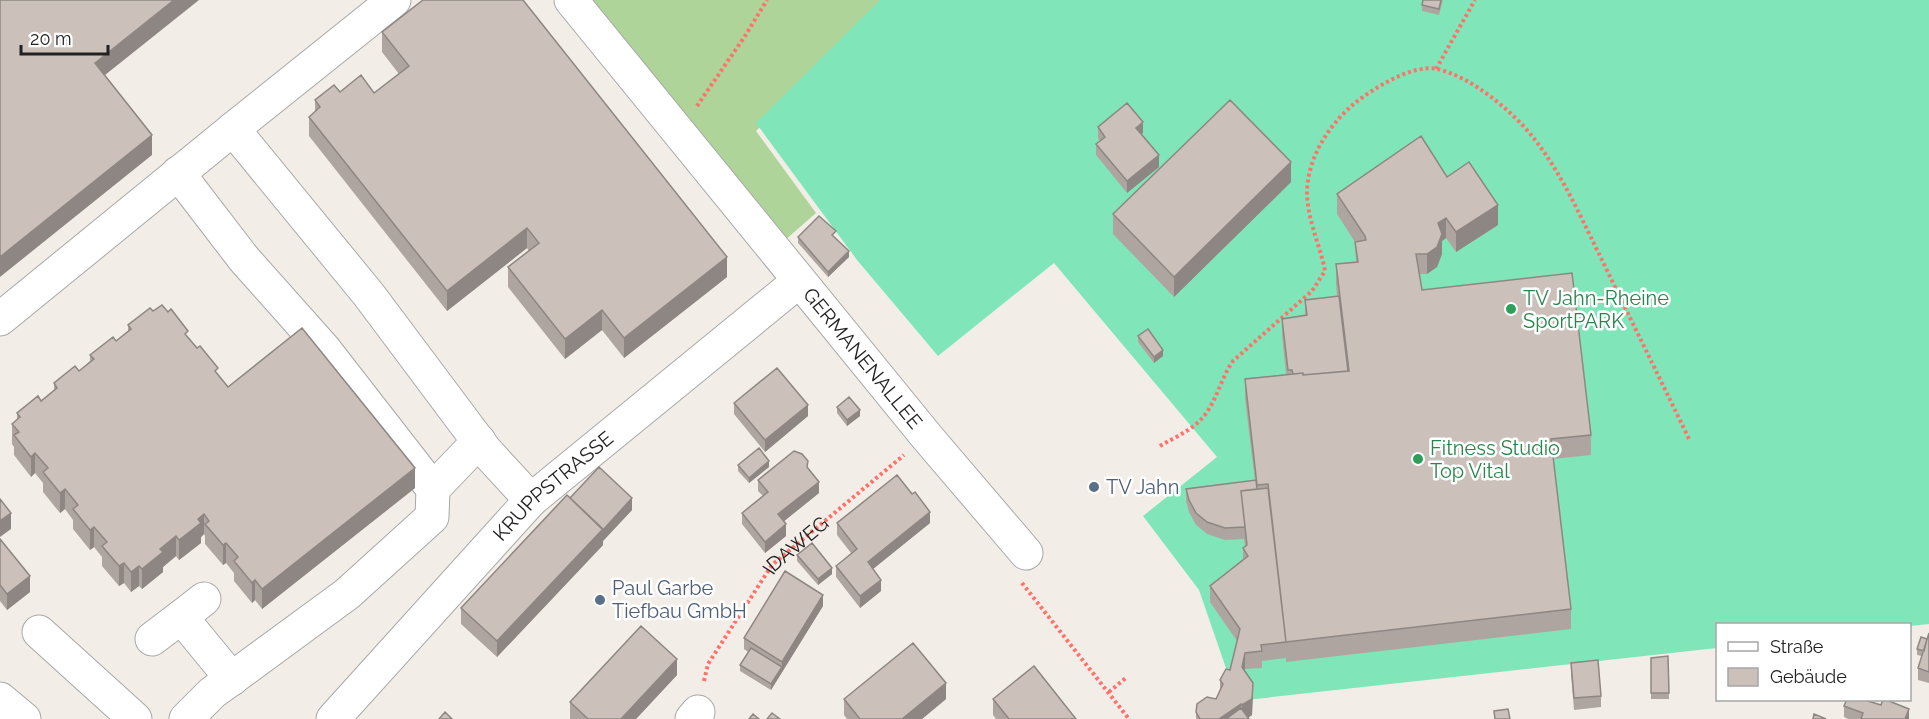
<svg xmlns="http://www.w3.org/2000/svg" width="1929" height="719" font-family="Raleway,sans-serif">
<style>
.forest{fill:#aed499}
.pitch{fill:#80e6b9}
.lines{fill:none;stroke-linecap:round;stroke-linejoin:round}
.minor-casing{stroke:#a8a8a8;stroke-width:35}
.path{stroke:#ff726b;stroke-width:4;stroke-dasharray:3 3;stroke-linecap:butt}
.minor{stroke:#fff;stroke-width:33}
.wall{fill:#afa5a0}
.shaded-wall{fill:#8e8682}
.building{fill:#cbc0ba;stroke:#8e8682;stroke-width:1.5}
.leisure-dot{fill:#2e9e5b;stroke:#fff;stroke-width:2}
.service-dot{fill:#5c6f8a;stroke:#fff;stroke-width:2}
.labels{text-anchor:middle;stroke-width:5;stroke-linejoin:round;paint-order:stroke}
.leisure-label{font-size:20px;fill:#27864d;stroke:#fff;text-anchor:start}
.street-label{font-size:20px;fill:#212121;stroke:#fff}
.service-label{font-size:20px;fill:#4e5e75;stroke:#fff;text-anchor:start}
</style>
<rect width="100%" height="100%" fill="#f2eee7"/>
<path class="forest" d="M587,0H886L756,131L816,213L784,241Z"/>
<path class="pitch" d="M880,0H1929V624L1910,626V624H1718L1717,648L1219,703L1228,674L1199,590L1143,516L1217,457L1054,263L938,356L857,260L756,123Z"/>
<g class="lines">
<g class="minor-casing">
<g id="minor">
<path d="M394,0L233,129L369,295L485,450L531,500"/>
<path id="s2" d="M571,0L927,437L1026,553"/>
<path d="M178,173L244,259L325,350L433,489"/>
<path d="M0,319L233,129"/>
<path d="M181,617L204,599"/>
<path d="M39,632L135,719"/>
<path d="M152,639L181,617L232,679"/>
<path d="M0,699L24,719"/>
<path d="M186,719L212,693L347,594L432,517L433,489L479,441"/>
<path id="s3" d="M333,719L531,500L799,281"/>
<path d="M692,719L698,712"/>
</g>
</g>
<g class="path">
<path d="M1436,69L1475,0"/>
<path d="M697,106L745,36L767,0"/>
<path d="M1160,446C1175,437 1193,430 1204,416C1217,400 1221,378 1233,361L1312,291L1325,271C1321,249 1311,228 1308,205C1302,166 1326,127 1355,103C1374,88 1412,64 1437,69C1470,76 1511,110 1532,136C1562,173 1582,220 1603,262C1632,322 1661,381 1690,441"/>
<path d="M1022,583L1129,719"/>
<path id="s1" d="M704,681L708,664L772,565L904,455"/>
<path d="M1109,692L1127,677"/>
</g>
<use href="#minor" class="minor"/>
</g>
<path class="wall" d="M1443,0L1439,15L1422,11V5Z
M382,32L727,277L624,358L602,330L565,359L508,287V267L529,251L527,248L447,311L309,136V117L315,112V100L340,92L374,93L399,74L382,52Z
M1098,127L1143,133L1141,134L1159,167L1127,193L1096,155V144L1100,141L1098,138Z
M1447,177L1498,225L1456,252L1446,238L1442,241V254L1437,267L1427,274H1420L1422,290L1591,435V455L1553,459L1571,609V629L1286,662V657V658L1262,661V668L1245,669V671L1253,699L1252,715L1248,718L1249,719H1196V712L1216,699L1220,690V680L1230,670L1237,641L1210,602V586L1243,559V548L1245,546L1244,539L1225,540L1207,534L1196,525L1189,512L1186,501V489L1255,481L1245,399V379L1286,374L1282,335V319L1305,315V300L1337,296L1336,284V264L1356,262L1355,242L1337,214V194Z
M1291,182L1174,297L1113,234V214Z
M798,237H836H835L849,257L828,277L798,243Z
M153,311L188,337L228,387L415,488L262,609L255,600L252,603L234,581V573L226,563L223,565L205,544V536L204,534L201,537V543L179,560L176,556L163,567V572L142,589L139,586L131,592L124,583L119,586L102,566V557L94,547L90,550L73,529V520L65,509L60,513L43,492V483L35,473L31,477L14,455V447L12,444V424L17,420V413L41,401L54,390V383L79,371L90,361V355L116,341L128,332V325Z
M1138,336L1163,356L1154,363L1138,342Z
M734,403L808,416L765,452L734,414Z
M837,407L860,416L847,426L837,413Z
M738,465L769,467L749,483L738,471Z
M808,468L819,493L784,521L786,536L765,553L742,524V513L763,496L758,491V480Z
M570,498L632,510L603,541V545L497,657L461,624V608Z
M837,523H930L873,569L881,591L860,608L836,577V566L851,553L837,535Z
M0,539L30,592L7,610L0,601Z
M797,555L832,574L818,585L797,561Z
M823,606L771,690L740,671V665L748,652L744,649V638Z
M1929,633V683L1918,680V668L1922,656L1917,655V649L1927,639Z
M1668,656L1669,699H1651V658Z
M1571,663L1601,696V707L1574,710L1571,674Z
M677,675L636,719H570V702Z
M844,699H946L922,719H847L844,715Z
M993,699L1076,719H996L993,715Z
M1870,699V702L1909,719H1848L1844,717V706Z"/>
<path class="shaded-wall" d="M174,0H199L95,83V63Z
M1143,122V133L1136,139V128Z
M152,135V155L0,277V257Z
M1159,155V167L1127,193V181Z
M1291,162V182L1174,297V277Z
M1498,205V225L1456,252V232Z
M1446,218V238L1442,241V254L1437,267L1427,274V254L1438,223Z
M527,228V248L447,311V291Z
M849,251V257L828,277V272Z
M727,257V277L624,358V338Z
M602,310V330L565,359V339Z
M1163,350V356L1154,363V357Z
M808,405V416L765,452V440Z
M860,410V416L847,426V420Z
M35,453V473L31,477V457Z
M769,461V467L749,483V478Z
M415,468V488L262,609V589Z
M819,482V493L778,526V514Z
M65,489V509L60,513V493Z
M632,498V510L603,541V545L497,657V641Z
M930,512V523L868,573V562Z
M11,513V529L0,537V521Z
M204,514V534L201,537V543L179,560V540L198,519Z
M786,524V536L765,553V542Z
M94,527V547L90,550V530Z
M176,536V556L163,567V572L142,589V569L160,549Z
M226,543V563L223,565V545Z
M124,563V583L119,586V566Z
M139,566V586L131,592V572Z
M832,568V574L818,585V579Z
M30,576V592L7,610V594Z
M255,580V600L252,603V583Z
M881,580V591L860,608V596Z
M823,595V606L771,690V684L782,667V662Z
M1245,653V669L1242,683V667Z
M677,659V675L636,719H621Z
M946,683V699L922,719H902Z
M1253,683L1252,715L1246,719H1242V705Z
M1241,704V719H1219Z
M1909,709V719H1905Z"/>
<path class="building" d="M0,0H174L95,63L152,135L0,257Z
M423,0H523L727,257L624,338L602,310L565,339L508,267L539,243L527,228L447,291L309,117L320,107L315,100L334,85L340,92L361,75L374,93L409,66L382,32Z
M1423,0H1441L1439,9L1422,5Z
M1230,100L1291,162L1174,277L1113,214Z
M1127,103L1143,122L1136,128L1159,155L1127,181L1096,144L1105,137L1098,127Z
M1421,136L1447,177L1469,162L1498,205L1456,232L1446,218L1438,223L1442,234L1437,247L1427,254H1416L1422,290L1572,273L1591,435L1551,439L1571,609L1286,642L1268,484L1257,485L1245,379L1303,373V375L1349,371L1336,264L1358,262L1355,242L1366,240L1365,236L1337,194Z
M819,216L836,231L832,235L849,251L828,272L798,237Z
M1339,296L1348,371L1303,375V373L1293,374L1292,370H1288L1282,319L1307,315L1305,300Z
M162,305L168,312L171,309L188,331L185,334L197,348L200,346L218,368L215,371L228,387L302,328L415,468L262,589L255,580L252,583L234,561L238,557L226,543L223,545L205,524L209,521L204,514L198,519L201,523L179,540L176,536L160,549L163,552L142,569L139,566L131,572L124,563L119,566L102,546L107,542L94,527L90,530L73,509L78,505L65,489L60,493L43,472L48,468L35,453L31,457L14,435L19,432L12,424L20,417L17,413L38,396L41,401L57,388L54,383L75,366L79,371L94,359L90,355L113,337L116,341L131,329L128,325L150,308L153,311Z
M1148,329L1163,350L1154,357L1138,336Z
M777,368L808,405L765,440L734,403Z
M849,397L860,410L847,420L837,407Z
M759,448L769,461L749,478L738,465Z
M794,451L802,454L808,461L807,467L819,482L778,514L786,524L765,542L742,513L768,492L758,480Z
M599,467L632,498L603,530L570,498Z
M897,475L912,494L915,492L930,512L868,562L881,580L860,596L836,566L857,549L837,523Z
M1256,480L1257,489L1241,491L1245,527L1225,528L1207,522L1196,513L1189,500L1186,489Z
M1268,488L1286,642L1261,645L1262,651L1245,653L1242,667L1253,683L1252,699L1242,705L1241,704L1219,719H1200L1196,712L1197,704L1207,697L1216,699L1223,684L1220,680L1226,669L1230,670L1240,629L1210,586L1248,556L1243,548L1247,545L1241,491Z
M567,495L603,529L497,641L461,608Z
M0,499L11,513L0,521Z
M0,539L30,576L7,594L0,585Z
M812,543L832,568L818,579L797,555Z
M785,571L823,595L782,662L744,638Z
M641,626L677,659L621,719H588L570,702Z
M1929,633V672L1918,668Z
M1921,637L1927,639L1924,651L1917,649Z
M913,643L946,683L902,719H860L844,699Z
M751,648L782,667L771,684L740,665Z
M1668,656L1669,693H1651V658Z
M1598,660L1601,696L1574,698L1571,663Z
M1034,666L1076,719H1009L993,699Z
M1847,699H1869L1868,701L1881,705L1883,699H1884L1909,709L1905,719H1861L1863,713L1844,706Z
M1241,708L1249,719H1226Z
M1508,709L1510,719H1495L1494,711Z
M445,712L452,719H439Z
M772,713L780,719H767Z
M753,714L759,719H749Z
M1814,714L1826,719H1813Z"/>
<g class="leisure-dot">
<circle cx="1511" cy="309" r="6"/>
<circle cx="1418" cy="459" r="6"/>
</g>
<g class="service-dot">
<circle cx="1094" cy="487" r="6"/>
<circle cx="600" cy="600" r="6"/>
</g>
<g class="labels">
<g class="leisure-label">
<text x="1523" y="305">TV Jahn-Rheine<tspan x="1523" dy="23">SportPARK</tspan></text>
<text x="1430" y="455">Fitness Studio<tspan x="1430" dy="23">Top Vital</tspan></text>
</g>
<g class="street-label">
<text dy="7" stroke="none"><textPath href="#s2" startOffset="462">GERMANENALLEE</textPath></text>
<text dy="7" stroke="none"><textPath href="#s3" startOffset="321">KRUPPSTRASSE</textPath></text>
<text dy="7" stroke="none"><textPath href="#s1" startOffset="166">IDAWEG</textPath></text>
</g>
<g class="service-label">
<text x="1106" y="494">TV Jahn</text>
<text x="612" y="595">Paul Garbe<tspan x="612" dy="23">Tiefbau GmbH</tspan></text>
</g>
</g>
<rect x="1716" y="623" width="195" height="78" fill="#ffffff" stroke="#a6a6a6" stroke-width="1.5"/>
<rect x="1728" y="642" width="30" height="9" fill="#ffffff" stroke="#a6a6a6" stroke-width="1.5"/>
<text x="1770" y="653" font-size="18" fill="#212121">Straße</text>
<rect x="1728" y="668" width="30" height="18" fill="#cbc0ba" stroke="#a6a6a6" stroke-width="1.5"/>
<text x="1770" y="683" font-size="18" fill="#212121">Gebäude</text>
<path d="M21 45v9h87v-9" fill="none" stroke="#212121" stroke-width="3"/>
<text x="30" y="45" font-size="18" fill="#212121" stroke="#ffffff" stroke-width="4.5" paint-order="stroke">20 m</text>
</svg>
